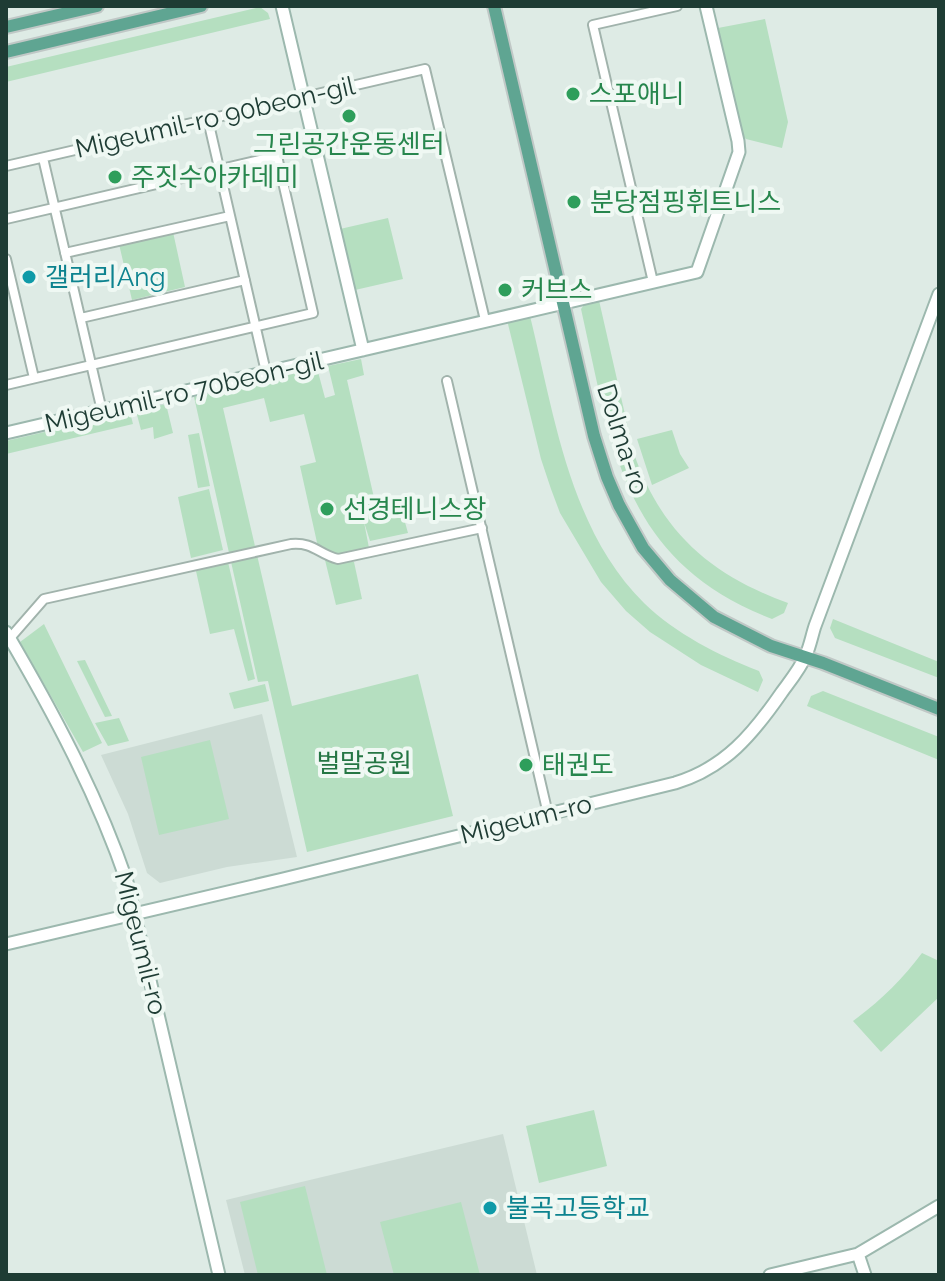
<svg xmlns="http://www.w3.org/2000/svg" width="945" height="1281" font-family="Raleway,'Noto Sans KR',sans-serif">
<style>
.built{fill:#ccdbd4}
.green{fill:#b5dfc0}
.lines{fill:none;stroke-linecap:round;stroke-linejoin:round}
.street-casing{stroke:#a1b3ac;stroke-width:12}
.secondary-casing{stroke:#9cb8ae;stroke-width:15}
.primary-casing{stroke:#c0c8c6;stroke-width:16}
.street{stroke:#fff;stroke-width:8}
.secondary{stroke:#fff;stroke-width:11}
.primary{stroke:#5fa592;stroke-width:12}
.leisure-dot{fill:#2e9e5b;stroke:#eff8f3;stroke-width:3}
.culture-dot{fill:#0f9aa8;stroke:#eff8f3;stroke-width:3}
.labels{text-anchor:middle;stroke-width:8;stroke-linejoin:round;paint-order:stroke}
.leisure-label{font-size:26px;fill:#27864d;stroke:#eff8f3;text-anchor:start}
.street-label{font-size:26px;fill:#1e3c34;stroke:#eff8f3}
.culture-label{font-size:26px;fill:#0d838f;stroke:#eff8f3;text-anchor:start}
.park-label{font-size:26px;fill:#257644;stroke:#eff8f3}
</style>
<rect width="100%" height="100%" fill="#deebe5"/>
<path class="built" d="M262,714L297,857L227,867L160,883L147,873L128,814L101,755Z
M503,1134L537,1275H245L226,1200Z"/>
<path class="green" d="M260,7L268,13L270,19L6,82V67Z
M765,19L788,122L782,148L746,139L743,136L718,28Z
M388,218L403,279L355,290L340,229Z
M173,232L185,287L132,300L119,244Z
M598,296L634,454C662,533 711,575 788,603L784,613L772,619C622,561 612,447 581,309L589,298Z
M530,316C554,413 569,529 644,603C676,634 718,655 759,671L763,680L758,692L701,665L650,632L626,611L601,582L560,513L551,489L541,459L507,320Z
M361,359L364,375L347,380L375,502L398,497L408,533L370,541L364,522L369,548L335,555L322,546L318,547L300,466L316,462L304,414L270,422L264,398L223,408L292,706L418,674L453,816L307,852L268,681L258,682L194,397L317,368L325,398L335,395L328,366Z
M166,404L173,433L154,439L153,427L141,430L136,411Z
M130,412L133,424L6,454V441Z
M672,430L680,454L689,468L652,485L637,439Z
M199,433L210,486L198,488L188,435Z
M209,489L223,550L191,558L178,497Z
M325,560L354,562L362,599L336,605Z
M228,562L255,679L248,681L234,629L210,634L196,571Z
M833,619L939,662V678L835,638L830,628Z
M44,624L102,743L83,752L20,642Z
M85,660L112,716L105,717L77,661Z
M265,684L269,701L234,709L229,693Z
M823,691L939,737V760L807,706L811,696Z
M119,718L129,741L108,746L95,723Z
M210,740L229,819L159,835L141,757Z
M922,953L939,961V997L881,1052L853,1021C880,1001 902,980 922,953Z
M594,1110L607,1166L539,1183L526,1126Z
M305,1186L327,1275H258L240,1202Z
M461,1202L480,1275H394L380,1222Z"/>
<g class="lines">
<g class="street-casing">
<path id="street" d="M208,120L266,372
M43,158L102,411
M6,166L425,69L485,320
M6,219L277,156L313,313L6,385
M65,253L230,216
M6,259L34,378
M653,282L593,25L677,6
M81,318L245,280
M447,381L548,814
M10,638L44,599L291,544C314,542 318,554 338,559L482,528"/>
</g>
<g class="secondary-casing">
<path id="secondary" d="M282,6L363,350
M6,433L697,272L739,152L738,141L706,6
M6,632C53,712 97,794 127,882L219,1275
M6,944L283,879L675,783C725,768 753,734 782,692C790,681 800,669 806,655C810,646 812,635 815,626L939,294
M858,1254L865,1275
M770,1275L858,1254L939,1206"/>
</g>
<g class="primary-casing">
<path id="primary" d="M494,6L594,436L607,477L619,505L643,548L670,580L714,617L771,646L823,663L939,709
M6,27L97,6
M6,52L201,6"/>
</g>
<use href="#street" class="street"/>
<use href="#secondary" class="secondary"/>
<use href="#primary" class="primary"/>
</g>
<g class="leisure-dot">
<circle cx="573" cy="94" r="8"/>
<circle cx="349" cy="116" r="8"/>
<circle cx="115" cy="177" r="8"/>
<circle cx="574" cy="202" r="8"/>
<circle cx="505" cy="290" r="8"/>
<circle cx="327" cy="509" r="8"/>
<circle cx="526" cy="765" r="8"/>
</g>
<g class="culture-dot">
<circle cx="29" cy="277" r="8"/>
<circle cx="490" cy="1208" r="8"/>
</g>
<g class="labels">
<g class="leisure-label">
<text x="589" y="103">스포애니</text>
<text x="349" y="153" text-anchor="middle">그린공간운동센터</text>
<text x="131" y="186">주짓수아카데미</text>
<text x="590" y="211">분당점핑휘트니스</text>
<text x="521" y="299">커브스</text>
<text x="343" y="518">선경테니스장</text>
<text x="542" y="774">태권도</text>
</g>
<g class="street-label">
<text transform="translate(215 117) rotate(-13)" y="9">Migeumil-ro 90beon-gil</text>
<text transform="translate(184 392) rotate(-13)" y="9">Migeumil-ro 70beon-gil</text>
<text transform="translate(623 439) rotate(72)" y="9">Dolma-ro</text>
<text transform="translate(526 819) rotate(-14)" y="9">Migeum-ro</text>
<text transform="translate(141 943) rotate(76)" y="9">Migeumil-ro</text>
</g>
<g class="culture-label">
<text x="45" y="286">갤러리Ang</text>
<text x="506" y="1217">불곡고등학교</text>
</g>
<g class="park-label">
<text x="364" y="772">벌말공원</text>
</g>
</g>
<rect width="945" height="1281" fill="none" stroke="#1e3c34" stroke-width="16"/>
</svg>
